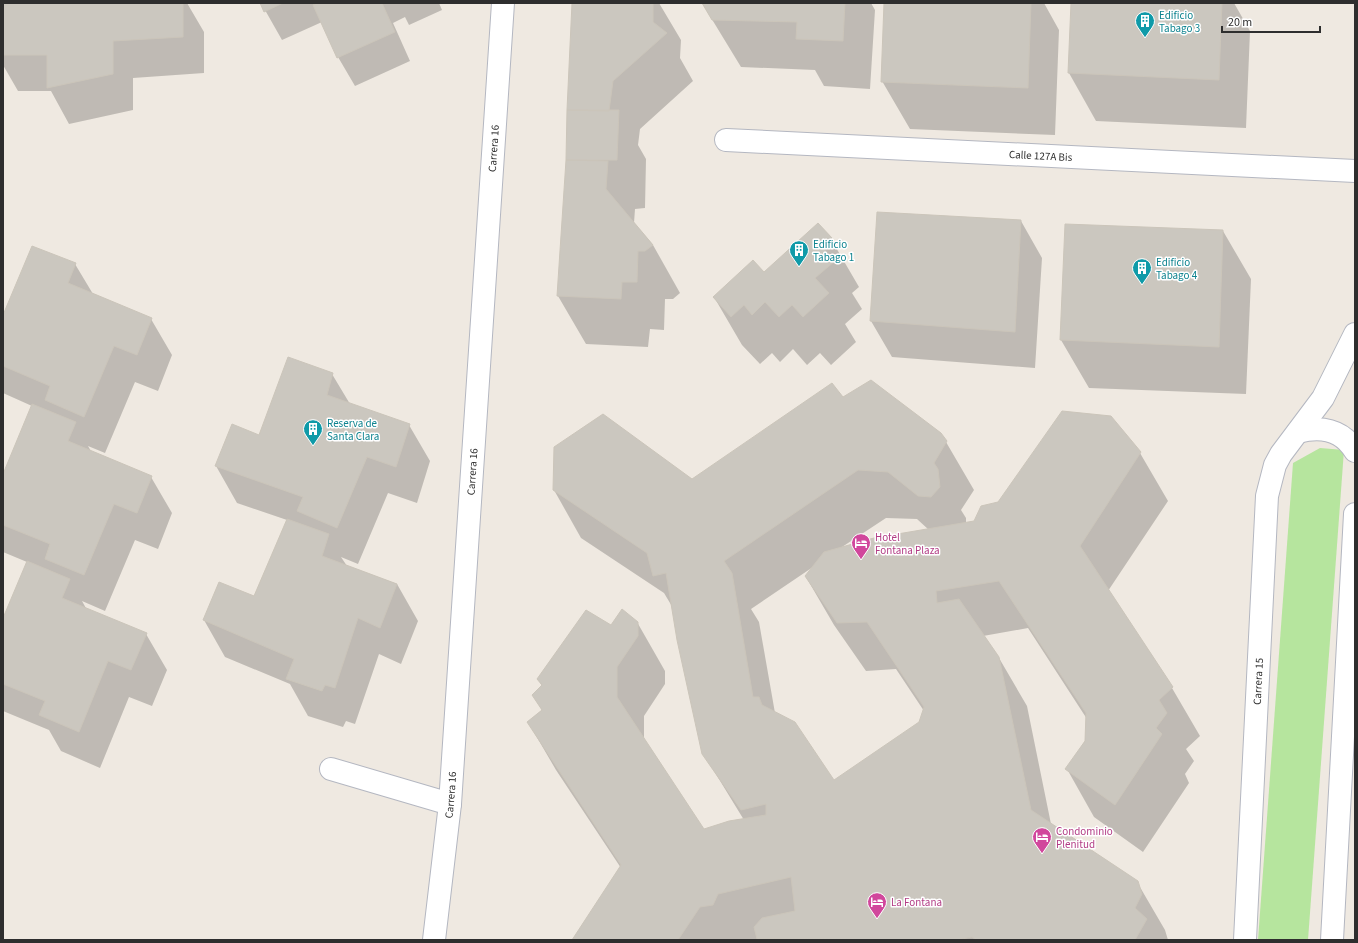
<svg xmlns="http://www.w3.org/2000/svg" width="1358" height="943" font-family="'Source Sans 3',sans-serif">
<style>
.green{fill:#b6e59e}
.shadow{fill:#0003;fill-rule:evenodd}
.building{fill:#cbc7bf;stroke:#cbc5ba}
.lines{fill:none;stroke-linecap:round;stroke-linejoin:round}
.minor-casing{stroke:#b4b7c1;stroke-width:24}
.minor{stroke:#fff;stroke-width:22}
.labels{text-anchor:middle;stroke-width:3;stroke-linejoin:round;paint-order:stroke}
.culture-label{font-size:11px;fill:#0d838f;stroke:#fff;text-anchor:start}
.street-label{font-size:11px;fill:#2e2e2e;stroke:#fff}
.hotel-label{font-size:11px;fill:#b23c85;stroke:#fff;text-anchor:start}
</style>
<rect width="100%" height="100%" fill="#efe9e1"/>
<path class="green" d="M1320,448L1344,450L1308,940H1258L1293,463Z"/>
<path class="shadow" d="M3,3H187L204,32V73L133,78V110L69,124L51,91H18L3,65Z
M261,3H439L442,10L409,25L405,17L393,23L410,61L355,86L338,57L322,22L282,40Z
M573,3H659L681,40L680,58L693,81L640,129L638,145L646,159L645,208L635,209L634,223L653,245L680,293L673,299H665L664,330L650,329L648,347L586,344L558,296L567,160Z
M702,3H871L875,10L870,89L824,86L815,70L741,67Z
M885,3H1044L1059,30L1055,135L910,129L882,81Z
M1072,3H1234L1250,31L1246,128L1096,121L1069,73Z
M1021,221L1042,258L1035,368L892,357L871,321Z
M818,224L831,239L859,287L852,293L862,309L845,324L856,342L831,365L820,353L807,365L793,349L780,362L772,353L760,364L742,345L714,297L764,274Z
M1223,231L1251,279L1246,394L1089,388L1061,340Z
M75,264L93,294L151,319L172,355L158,391L135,382L105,453L88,446L92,453L151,477L172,513L158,549L135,540L105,611L82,601L87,610L146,634L167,670L152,706L129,697L100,768L61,751L49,730L3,711V620L27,562L3,552V476L32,406L3,393V318Z
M332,374L350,404L409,425L430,461L417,503L388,493L358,564L341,557L347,566L397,584L418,621L401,664L379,654L355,724L346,721L343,727L308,716L290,684L225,657L204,620L219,583L254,597L287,520L237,503L216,466L260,437Z
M843,399L946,442L974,490L961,510L966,518V523L975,522L998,502L1140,453L1168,501L1108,591L1172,688L1200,736L1186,749L1194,761L1185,774L1189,783L1143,852L1094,817L1067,769L1085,741L1087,719L1028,628L983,636L999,658L1027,706L1051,824L1137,882L1165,930L1168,940H573L621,868L556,770L528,722L542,710L534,696L542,686L538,679L611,626L637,622L665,671V684L644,716V740L704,830L744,820L703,753L673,608L664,593L581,538L554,490L692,480ZM886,518L917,519L929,530L842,547ZM813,567L806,577L834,625L866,671L896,669L924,711L920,722L834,782L775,713L759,622L751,609Z"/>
<path class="building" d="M3,3H183V37L113,41V74L47,88V55H3Z
M260,3H283L264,12Z
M317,3H382L395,32L337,58L313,5Z
M572,3H653V22L667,33L613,81L609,111L567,110Z
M702,3H845L843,41L796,39L797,22L712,20Z
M884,3H1031L1028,88L881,82Z
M1071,3H1222L1219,80L1068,73Z
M567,110H619L617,160H566Z
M566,160L608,161L606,189L653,245L645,251H638L637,282H622L621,299L557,296Z
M877,212L1021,220L1015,332L870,321Z
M818,223L832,238L822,247L835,261L815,278L829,293L803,317L792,305L779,317L765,302L752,315L744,305L731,317L713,297L753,260L764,272Z
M1065,224L1223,230L1219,347L1060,340Z
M32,246L76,263L68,283L152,318L137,355L114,346L84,417L45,400L50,386L3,366V315Z
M288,357L333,373L327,395L410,424L396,467L367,457L337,528L297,511L303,497L215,466L232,424L259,435Z
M871,380L941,433L947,441L934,463L938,469L940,487L931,497L918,496L888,472L858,470L724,561L732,573L753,697H759L762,705L795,722L834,780L919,722L924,707L867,622L837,623L805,576L824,552L874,538L974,521L981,506L998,502L1062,411L1111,416L1141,452L1080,546L1173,687L1159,700L1167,713L1156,728L1162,734L1115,805L1065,769L1085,741L1086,713L999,581L936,591L937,603L959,599L999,657L1031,810L1138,881L1142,894L1135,908L1147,919L1135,940H976L972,937L957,940L757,939L754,927L762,918L795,911L791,877L718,894L713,905L700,907L678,940H572L621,865L527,722L542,710L532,695L542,685L537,679L586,610L611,625L622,609L638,622V636L617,667V697L704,829L729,821L766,815V804L741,810L702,754L677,640L666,573L653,576L647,553L553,490L554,447L603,414L692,479L832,383L843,397Z
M32,404L76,422L68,441L152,476L137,513L114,504L84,575L45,559L50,544L3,525V474Z
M287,519L329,534L322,556L397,584L380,628L358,618L335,688L325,685L322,691L286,679L294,659L203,620L219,582L254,596Z
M27,561L70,579L62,598L147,633L131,670L108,661L79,732L39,715L45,701L3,684V618Z"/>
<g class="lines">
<g class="minor-casing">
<g id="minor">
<path id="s1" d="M726,140L1355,171"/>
<path d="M1298,432C1320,426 1342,429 1355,451"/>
<path d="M331,769L450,804"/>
<path id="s2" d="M434,940L450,804L503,3"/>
<path id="s3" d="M1245,940L1267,496L1275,465L1281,454L1323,398L1355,334"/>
<path d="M1332,940L1355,514"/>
</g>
</g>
<use href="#minor" class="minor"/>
</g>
<defs>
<g id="building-pin" transform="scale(1)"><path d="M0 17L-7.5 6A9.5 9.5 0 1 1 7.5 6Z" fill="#0f9aa8" stroke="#fff"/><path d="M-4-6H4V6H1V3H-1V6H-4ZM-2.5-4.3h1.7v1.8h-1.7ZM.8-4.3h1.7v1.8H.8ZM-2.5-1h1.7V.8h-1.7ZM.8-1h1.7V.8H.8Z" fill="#fff"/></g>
<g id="hotel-pin" transform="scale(1)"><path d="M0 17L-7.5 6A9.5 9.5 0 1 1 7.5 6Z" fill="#d1479c" stroke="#fff"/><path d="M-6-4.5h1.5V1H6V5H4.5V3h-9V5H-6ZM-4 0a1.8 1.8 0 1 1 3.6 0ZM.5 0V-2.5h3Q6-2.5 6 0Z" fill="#fff"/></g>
</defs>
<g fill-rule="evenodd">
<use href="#building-pin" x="1145" y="21"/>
<use href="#building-pin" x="799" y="250"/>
<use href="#building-pin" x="1142" y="268"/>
<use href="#building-pin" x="313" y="429"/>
<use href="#hotel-pin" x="861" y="543"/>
<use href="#hotel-pin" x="1042" y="837"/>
<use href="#hotel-pin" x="877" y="902"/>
</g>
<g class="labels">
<g class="culture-label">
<text x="1159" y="19">Edificio<tspan x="1159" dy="13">Tabago 3</tspan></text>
<text x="813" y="248">Edificio<tspan x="813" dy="13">Tabago 1</tspan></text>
<text x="1156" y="266">Edificio<tspan x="1156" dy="13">Tabago 4</tspan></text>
<text x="327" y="427">Reserva de<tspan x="327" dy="13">Santa Clara</tspan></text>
</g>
<g class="street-label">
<text dy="4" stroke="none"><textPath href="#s2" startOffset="794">Carrera 16</textPath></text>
<text dy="4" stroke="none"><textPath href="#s1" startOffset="315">Calle 127A Bis</textPath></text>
<text dy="4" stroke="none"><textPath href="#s2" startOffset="470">Carrera 16</textPath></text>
<text dy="4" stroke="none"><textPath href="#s3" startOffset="259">Carrera 15</textPath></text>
<text dy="4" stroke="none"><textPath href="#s2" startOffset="146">Carrera 16</textPath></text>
</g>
<g class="hotel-label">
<text x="875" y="541">Hotel<tspan x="875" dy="13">Fontana Plaza</tspan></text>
<text x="1056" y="835">Condominio<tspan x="1056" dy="13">Plenitud</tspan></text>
<text x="891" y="906">La Fontana</text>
</g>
</g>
<rect width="1358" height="943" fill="none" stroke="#2e2e2e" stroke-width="8"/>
<path d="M1222 26v6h98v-6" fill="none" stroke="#2e2e2e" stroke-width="2"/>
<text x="1228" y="26" font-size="12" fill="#2e2e2e" stroke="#ffffff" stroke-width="3" paint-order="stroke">20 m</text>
</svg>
